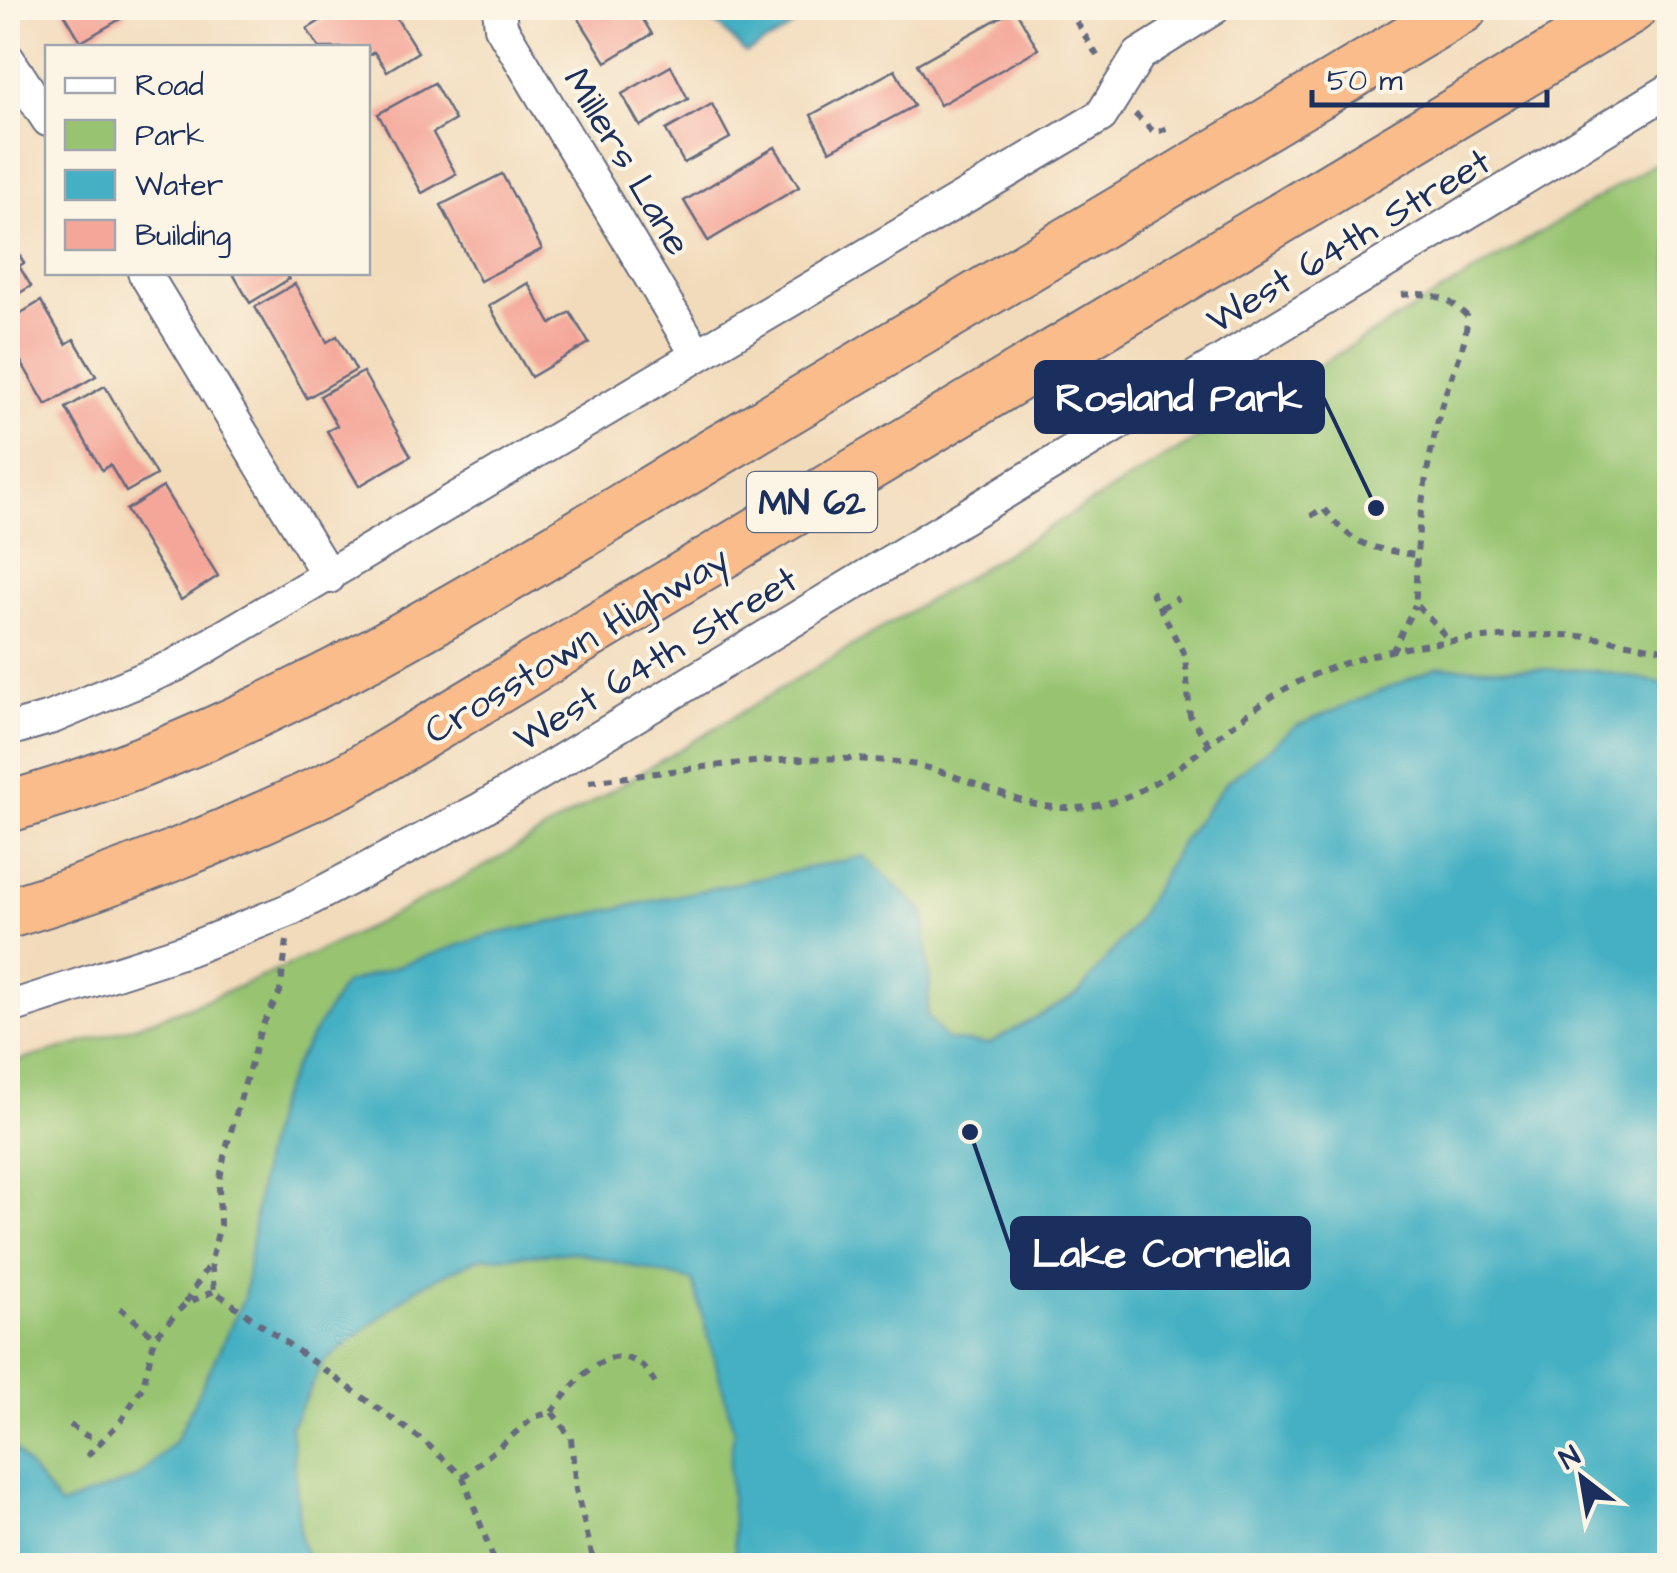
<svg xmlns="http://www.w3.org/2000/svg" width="1677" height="1573" font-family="'Architects Daughter',sans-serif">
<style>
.green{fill:#98c471;stroke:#5a7a68;stroke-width:2.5}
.water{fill:#45b0c3;stroke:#307090;stroke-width:2.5}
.building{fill:#f4a698}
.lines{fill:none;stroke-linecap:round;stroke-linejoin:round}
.minor-casing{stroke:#666b7f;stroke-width:36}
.highway-casing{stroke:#666b7f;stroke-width:54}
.path{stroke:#666b7f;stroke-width:6;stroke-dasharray:8 8;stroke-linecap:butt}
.minor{stroke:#fff;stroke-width:32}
.highway{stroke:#f9bc8a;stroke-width:50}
.labels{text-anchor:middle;stroke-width:8;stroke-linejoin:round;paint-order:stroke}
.shield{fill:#fcf5e5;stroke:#5e6a86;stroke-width:2.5}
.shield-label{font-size:35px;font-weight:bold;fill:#1b2f5e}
.street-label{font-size:38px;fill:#1b2f5e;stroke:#fcf5e5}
.leader{fill:none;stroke:#1b2f5e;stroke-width:4}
.callout-dot{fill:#1b2f5e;stroke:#fcf5e5;stroke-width:4}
.callout{fill:#1b2f5e;stroke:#1b2f5e;stroke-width:4}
.callout-label{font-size:40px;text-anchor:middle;font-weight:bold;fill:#fff}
</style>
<rect width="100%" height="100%" fill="#fcf5e5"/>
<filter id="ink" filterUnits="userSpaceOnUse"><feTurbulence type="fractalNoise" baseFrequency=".01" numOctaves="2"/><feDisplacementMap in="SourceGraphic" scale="20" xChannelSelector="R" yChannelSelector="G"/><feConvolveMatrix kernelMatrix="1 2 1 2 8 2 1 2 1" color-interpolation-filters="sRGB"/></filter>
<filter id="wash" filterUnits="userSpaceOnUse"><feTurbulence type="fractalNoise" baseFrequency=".0048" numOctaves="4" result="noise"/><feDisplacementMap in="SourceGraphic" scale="40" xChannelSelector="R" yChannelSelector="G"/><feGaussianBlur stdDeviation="2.25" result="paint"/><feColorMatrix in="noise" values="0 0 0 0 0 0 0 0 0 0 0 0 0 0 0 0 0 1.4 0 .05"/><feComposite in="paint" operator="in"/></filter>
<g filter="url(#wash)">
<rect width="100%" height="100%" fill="#f2dbbb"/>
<path class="green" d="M1669,155V1565L8,1566V1063C179,1022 341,946 494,861Z"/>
<path class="water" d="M710,8H815L785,32L746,53L715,22Z
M1438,667L1592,670L1669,684V1565H736L729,1470L734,1430L693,1281L575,1252L479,1258L418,1287L323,1363L291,1426L301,1542L312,1565H8V1430L14,1448L60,1506L139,1477L176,1440L244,1298L263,1158L276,1106L297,1060L344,984L486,936L865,856L924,912L930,983L927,1015L946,1040L989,1044L1078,994L1135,923L1184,838L1226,783L1296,726Z"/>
<g id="blocks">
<path class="building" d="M61,8H122L127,15L81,42Z
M341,8H390L418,52L387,71L374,52L368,56V48H319L307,29Z
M572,8H636L652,34L606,62Z
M1015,9L1038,49L940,105L917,64Z
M671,66L688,99L640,126L622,94Z
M895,70L914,106L830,151L811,115Z
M434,83L455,120L433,133L456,174L422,193L378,114Z
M712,104L730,138L684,163L666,130Z
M775,147L799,187L708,241L684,201Z
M502,174L542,249L480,281L441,205Z
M8,236L24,263L19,266L31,286L8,300Z
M232,272H285L289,279L250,303Z
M528,283L551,324L570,312L589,343L531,377L489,306Z
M295,284L327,342L337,336L356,370L307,398L255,307Z
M41,301L66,344L74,339L96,376L46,405L16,353L8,358V321Z
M363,372L411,456L359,486L327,431L337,426L320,396Z
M105,386L156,475L126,492L110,465L102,470L66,408Z
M163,487L218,576L181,600L126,510Z"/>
</g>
</g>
<g filter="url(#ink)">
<use href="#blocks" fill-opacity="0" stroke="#666b7f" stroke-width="2.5"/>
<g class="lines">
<g class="minor-casing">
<path id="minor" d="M499,8L501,27L696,353
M8,59L48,120
M144,272L329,577
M8,730L53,717L174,666L1101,116L1139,55L1214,8
M8,1008L187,950L289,910L481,809L1670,90"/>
</g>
<g class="highway-casing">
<path id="highway" d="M8,807C261,736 484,591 708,457C959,307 1210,157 1462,8
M8,913C125,879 234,832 345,780L1631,8"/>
</g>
<path class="path" d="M1068,8L1101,62
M1135,114L1155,133L1172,126
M1402,295C1430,292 1447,296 1467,316C1467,351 1448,378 1440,412C1424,476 1415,537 1416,604L1452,643
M1311,516L1323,508C1353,546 1369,548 1415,555
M1151,591L1185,656L1190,716L1210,745
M1161,608L1178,598
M1392,652L1415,605
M589,782C691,769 793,751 897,762C961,768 1021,816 1086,807C1167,797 1217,727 1285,689C1363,645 1469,636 1557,635C1595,635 1633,645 1670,650
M287,941L280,992L261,1028L225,1152L219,1184L220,1225L211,1260L214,1291L425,1442L463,1477L496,1566
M186,1302L211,1261
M120,1308L155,1337
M552,1412C571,1388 603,1340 640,1364C647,1368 654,1382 659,1389
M70,1425L87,1436L99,1437
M87,1456L121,1421L143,1386L155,1337L185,1304L214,1291
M463,1477L534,1417L552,1412L571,1438L576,1490L595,1566"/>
<use href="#minor" class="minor"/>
<use href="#highway" class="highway"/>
</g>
</g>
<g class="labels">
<rect class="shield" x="747" y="472" width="130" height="60" rx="8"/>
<g class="shield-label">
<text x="812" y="514">MN 62</text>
</g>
<g class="street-label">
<text transform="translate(628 161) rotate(59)" y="13">Millers Lane</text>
<text transform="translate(1348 240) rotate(-31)" y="13">West 64th Street</text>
<text transform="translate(576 644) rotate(-31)" y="13">Crosstown Highway</text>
<text transform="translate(655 658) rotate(-31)" y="13">West 64th Street</text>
</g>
</g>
<path class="leader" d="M1376 508L1323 397M970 1132L1012 1253"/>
<g class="callout-dot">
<circle cx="1376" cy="508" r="10"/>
<circle cx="970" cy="1132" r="10"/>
</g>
<g class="callout">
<rect x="1036" y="362" width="287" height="70" rx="10"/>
<rect x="1012" y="1218" width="297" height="70" rx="10"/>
</g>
<g class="callout-label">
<text x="1179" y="411">Rosland Park</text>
<text x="1161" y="1267">Lake Cornelia</text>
</g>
<rect width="1677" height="1573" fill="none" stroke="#fcf5e5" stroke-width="40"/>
<rect x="45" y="45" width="325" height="230" fill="#fcf5e5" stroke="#a2a6af" stroke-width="2.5"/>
<rect x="65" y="78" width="50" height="15" fill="#ffffff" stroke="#a2a6af" stroke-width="2.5"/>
<text x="135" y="95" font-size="30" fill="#1b2f5e">Road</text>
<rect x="65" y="120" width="50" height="30" fill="#98c471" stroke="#a2a6af" stroke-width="2.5"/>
<text x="135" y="145" font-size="30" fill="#1b2f5e">Park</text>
<rect x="65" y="170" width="50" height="30" fill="#45b0c3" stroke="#a2a6af" stroke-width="2.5"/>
<text x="135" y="195" font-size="30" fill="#1b2f5e">Water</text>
<rect x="65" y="220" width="50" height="30" fill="#f4a698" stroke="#a2a6af" stroke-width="2.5"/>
<text x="135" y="245" font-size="30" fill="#1b2f5e">Building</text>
<g transform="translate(1582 1478) rotate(329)" stroke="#fcf5e5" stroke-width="8" paint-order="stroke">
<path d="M0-8L18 38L0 25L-18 38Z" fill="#1b2f5e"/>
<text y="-15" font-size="28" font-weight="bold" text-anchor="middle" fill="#1b2f5e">N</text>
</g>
<path d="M1312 90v15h235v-15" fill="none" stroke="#1b2f5e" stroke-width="5"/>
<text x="1327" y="90" font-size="30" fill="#1b2f5e" stroke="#fcf5e5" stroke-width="8" paint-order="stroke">50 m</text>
</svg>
